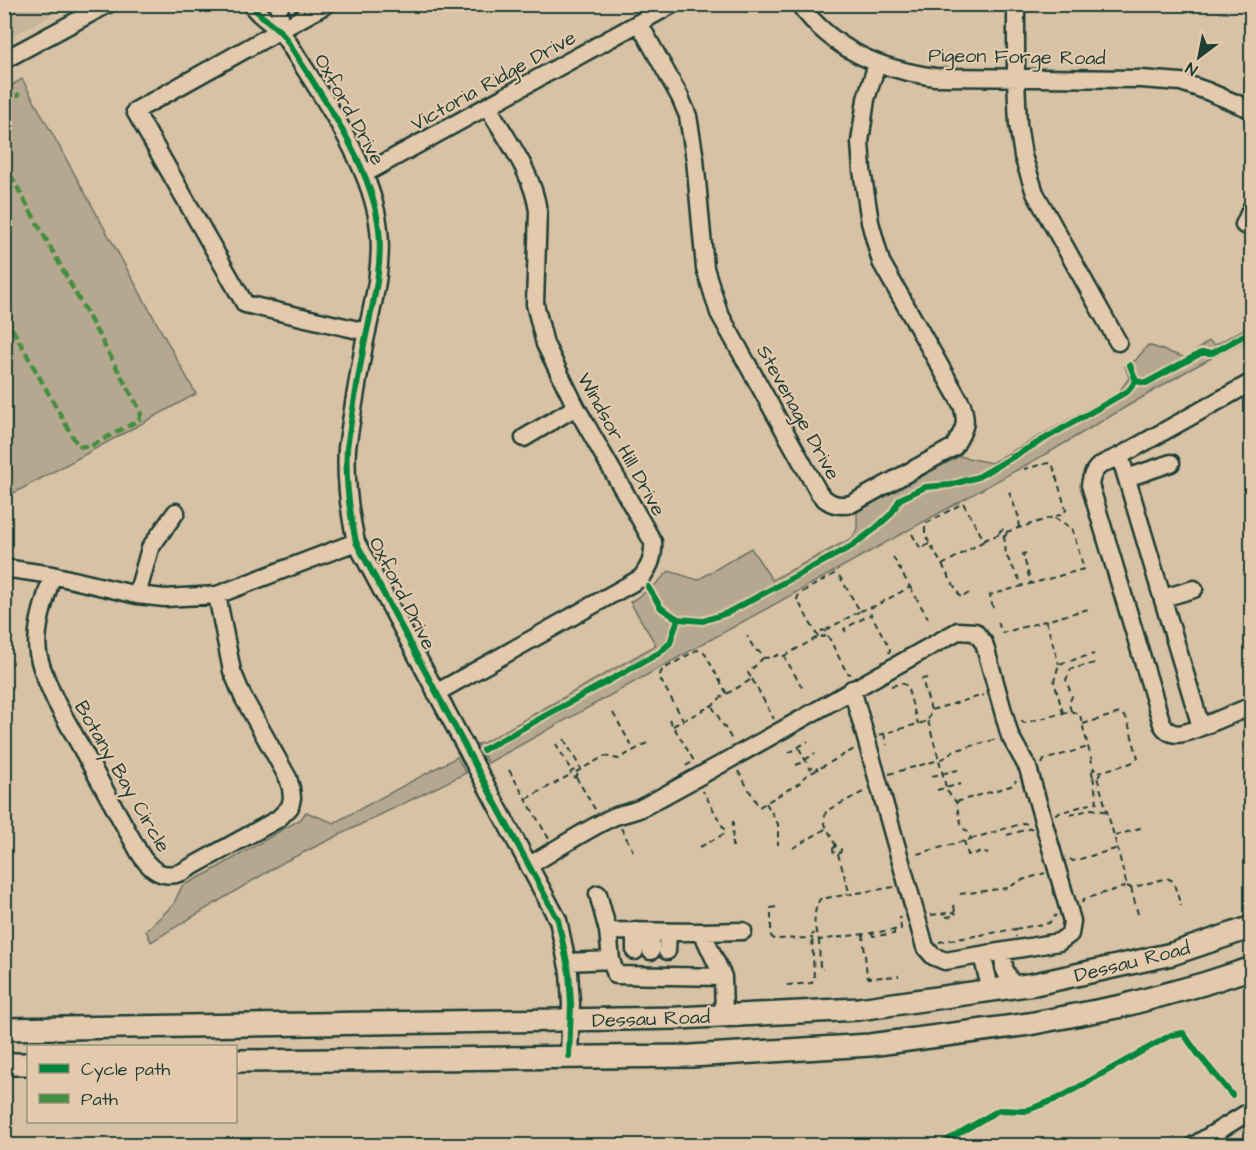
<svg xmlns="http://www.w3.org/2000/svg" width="1256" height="1150" font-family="'Architects Daughter',sans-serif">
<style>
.built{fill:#c7b59a}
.green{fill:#b6a890;stroke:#6a7262;stroke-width:1.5}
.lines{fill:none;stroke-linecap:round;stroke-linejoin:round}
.minor-casing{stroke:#1f3d34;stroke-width:21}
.major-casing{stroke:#1f3d34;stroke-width:26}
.path{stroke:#1f3d34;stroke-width:2;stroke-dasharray:6 4.5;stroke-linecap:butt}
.minor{stroke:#e4caac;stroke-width:16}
.major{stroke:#e4caac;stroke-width:21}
.quiet{stroke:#448e40;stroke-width:4.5;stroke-dasharray:9 4.5;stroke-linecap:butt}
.cycleway-casing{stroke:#e4caac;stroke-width:10}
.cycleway{stroke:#00873e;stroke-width:6}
.labels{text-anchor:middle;stroke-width:4.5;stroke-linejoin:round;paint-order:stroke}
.street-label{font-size:20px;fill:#1f3d34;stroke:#e4caac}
</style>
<rect width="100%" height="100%" fill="#d8c2a5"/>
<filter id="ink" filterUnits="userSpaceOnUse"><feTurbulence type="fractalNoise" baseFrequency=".0167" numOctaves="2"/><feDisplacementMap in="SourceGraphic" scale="12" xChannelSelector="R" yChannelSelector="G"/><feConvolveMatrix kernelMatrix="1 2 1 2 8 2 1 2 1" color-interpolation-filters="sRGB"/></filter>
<g filter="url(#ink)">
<path class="built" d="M5,4H70V5L5,40Z"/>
<path class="green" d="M22,79L196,394L5,498L4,90Z
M1251,325V337L1187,371L1053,450L488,763L477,744L483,743L656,645L630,602L652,588L669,571L698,580L751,548L772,580L852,538L857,529V512L959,456L991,463L1119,392L1129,378L1125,366L1136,360L1148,345L1186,358L1209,341L1215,345Z
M457,757L466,773L282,863L151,942L146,931L173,905L182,886L210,872L301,819L306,812L334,823Z"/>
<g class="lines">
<g class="minor-casing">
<path id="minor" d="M251,4C260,19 277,24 286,39C320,94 372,164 379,229C383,269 372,307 364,345C358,379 352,414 347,448C345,481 349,510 356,542L558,920L569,972L571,1004L569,1056
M279,4L281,30
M327,4L135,111L245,304L367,332
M799,4C834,51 880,69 935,77L1141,79L1181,82L1207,91L1252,110
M1016,4V79L1018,124L1023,156L1035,193L1118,342
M639,23L680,97L688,116L695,159L705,268L719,313L819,493C828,504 838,507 851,504L954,447C964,429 968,425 962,405L881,262L870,222L862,170L860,142L866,99L877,64
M4,60L108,4
M364,174L673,4
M1244,225L1252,207
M1252,382L1120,456L1201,727L1252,706
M524,438L576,407
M1120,456C1103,464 1093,464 1090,485L1162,724C1171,740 1187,733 1201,727
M1127,478L1171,463
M4,568L52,575L137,595L165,598L217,595L356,542
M52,575C46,599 34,628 38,653C41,670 49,686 56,702L139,852C149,869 162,880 182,872L278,819L290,807L292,798L291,788L288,778L243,697L232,671L217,595
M137,595L150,548L176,512
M1163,598L1194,589
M436,693L641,578C650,566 654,557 653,542L576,407L545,344L535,304L538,211C533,173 507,140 488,107
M530,865C557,849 585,830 613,817C623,813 634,812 643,807C749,750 853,689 958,631L975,632L984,643L1010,736L1028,768L1072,921L1070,934L1059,942L945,961L933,956L925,947L852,689
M598,894L608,931
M635,931V951
M702,932L743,931
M651,951V932
M667,951L668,932
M1003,952L1004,968L1013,987
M982,955L988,979L985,991
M611,960L608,931L702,932L723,977
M567,962L611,960L616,975L723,977L724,1016
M1193,1146L1247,1113"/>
</g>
<g class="major-casing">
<path id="major" d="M4,1029L678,1018L859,1009L1035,984L1172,954L1252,927
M236,1061L691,1056L870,1045L1029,1024L1122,1006L1203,984L1252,968
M4,1064H28"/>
</g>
<path class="path" d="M1009,492L1020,520L1018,528
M999.5 533a3.5 3.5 0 1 1 7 0a3.5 3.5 0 1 1-7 0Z
M1006,532L1053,517
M912,534L921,549L930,543
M1004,536L1006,555L1023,586
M1026,553L1023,554L1031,584
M942,565L984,541
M910,587L928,618
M969,593L961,598L925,535V524L963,503L984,540L1000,534
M993,608L990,595L1084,569L1072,528L1053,517L1063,514L1066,510L1053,466L1048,463L1024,469
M860,611L875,606L910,587L893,557
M1046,621L1059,664
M998,622L1002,633L1092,608
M846,632L844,629L871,614L890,649L889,653
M826,636L822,637L820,632L823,630L826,632L847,673L851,674
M818,637L797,599L799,594L834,574L840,577L860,611L824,631
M784,656L818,637
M763,658L773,657L780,654L784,656L803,689
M927,678L922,679L931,710
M752,679L774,719
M891,686L902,683L907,686L918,724
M712,706L731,738L735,739
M1071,711L1069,704L1072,696L1066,680L1071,669L1095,663
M613,713L634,750
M1063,713L1054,681L1059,664L1094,654
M669,719L694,761L684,767
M684,721L659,677L662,670L697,650L704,652L727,694
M928,721L939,760L946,757L953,751L997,739
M1021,721L1024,723L1071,711L1080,715L1094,770
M1083,724L1120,713L1127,719L1138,758L1131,763L1099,772
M673,726L716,703L720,698L752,679L748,673L763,658L760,652L755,650L747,636
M884,734L887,745
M879,735L928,721L931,710L984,695
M564,739L581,769
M556,744L572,772
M799,748L810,769L815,766L818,770
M789,753L808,741
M805,760L815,753
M1042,764L1044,760L1088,747
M796,765L806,761
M1092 773a4 4 0 1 1 8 0a4 4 0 1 1-8 0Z
M509,770L549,839
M570.5 774a3.5 3.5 0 1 1 7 0a3.5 3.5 0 1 1-7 0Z
M738,771L759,807L801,782L804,777L854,749
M576,772L605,756L618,759L647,743
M889,774L939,760L947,791L956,802L962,827L969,833L971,839L914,855
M932,776L958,770
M576,777L596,811
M937,790L961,784
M526,799L570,775
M956,802L1014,785L1016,780
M766,803L778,824V845
M1055,814L1097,802L1093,776
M1070,815L1092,809L1108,812
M733,821L732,846H738
M621,828L633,851
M1007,835L1032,828
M1115,836L1143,827
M971,839L1024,823L1031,825
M964,841L968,855L982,852L988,854
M833 850a4 4 0 1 1 8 0a4 4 0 1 1-8 0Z
M836,846L824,822L826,811L865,791
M700,847L724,834V829L703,791
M793,848L827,828
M838,854L850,895
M1070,859L1073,861L1115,849L1117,846L1097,777
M1127,886L1131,888L1167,878L1173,881L1181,906
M894,887L820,899C813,910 813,928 819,940L901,929L900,917
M1131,888L1139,918
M960,894L1008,888L1019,881L1045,873
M1082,903L1084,899L1127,886L1117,847
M954,905L955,912
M776,907L771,908V936L774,939L813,938
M931,915L955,912L956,915L947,917L946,913
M1015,929L1049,923L1056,915
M872,933L873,936L894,934V930
M863,934L867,976L869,978L899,976
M819,940L820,969H823
M939,942L1015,929L1016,937
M787,985L812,983L814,979L812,935L814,933"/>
<use href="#minor" class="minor"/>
<use href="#major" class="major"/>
<path class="quiet" d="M4,102L20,94
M4,163L141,412L139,420L89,447L78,446L4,314"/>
<g class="cycleway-casing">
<path id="cycleway" d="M251,4C260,19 277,24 286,39C320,94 372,164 379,229C383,269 372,307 364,345C358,379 352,414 347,448C345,481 349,510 356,542L558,920L569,972L571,1004L569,1056
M1136,381L1146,383L1201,353H1212L1252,331
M648,587L661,608L678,619L703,621L727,613L852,546L876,528L891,514L900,499L925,487L950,485L978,477L1128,391L1136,381L1130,365
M483,750L659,653L670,643L678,619
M937,1146L999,1110L1025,1111L1059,1098L1171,1035L1183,1033L1198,1054L1232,1095"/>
</g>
<use href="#cycleway" class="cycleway"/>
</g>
</g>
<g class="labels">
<g class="street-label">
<text transform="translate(1017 56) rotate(1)" y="7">Pigeon Forge Road</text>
<text transform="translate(493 80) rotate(-29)" y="7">Victoria Ridge Drive</text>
<text transform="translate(350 109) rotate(61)" y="7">Oxford Drive</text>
<text transform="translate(799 412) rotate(61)" y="7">Stevenage Drive</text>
<text transform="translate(622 444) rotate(61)" y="7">Windsor Hill Drive</text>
<text transform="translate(403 593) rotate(63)" y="7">Oxford Drive</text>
<text transform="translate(123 776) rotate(60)" y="7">Botany Bay Circle</text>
<text transform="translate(1132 961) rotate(-14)" y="7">Dessau Road</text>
<text transform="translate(651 1018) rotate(-2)" y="7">Dessau Road</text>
</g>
</g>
<rect width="1256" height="1150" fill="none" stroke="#e4caac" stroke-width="24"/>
<rect x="12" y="12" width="1232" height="1126" fill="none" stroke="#1f3d34" stroke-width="2" filter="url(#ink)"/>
<rect x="27" y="1045" width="210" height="78" fill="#e4caac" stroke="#95927c" stroke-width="1.5"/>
<rect x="39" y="1064" width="30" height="9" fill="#00873e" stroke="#95927c" stroke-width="1.5"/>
<text x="81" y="1075" font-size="18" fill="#1f3d34">Cycle path</text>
<rect x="39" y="1094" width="30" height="9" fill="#448e40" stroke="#95927c" stroke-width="1.5"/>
<text x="81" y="1105" font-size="18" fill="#1f3d34">Path</text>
<g transform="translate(1199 57) rotate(212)" stroke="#e4caac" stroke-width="4.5" paint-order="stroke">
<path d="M0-4.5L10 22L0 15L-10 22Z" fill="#1f3d34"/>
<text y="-9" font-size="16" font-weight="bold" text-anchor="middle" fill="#1f3d34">N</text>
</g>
</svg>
